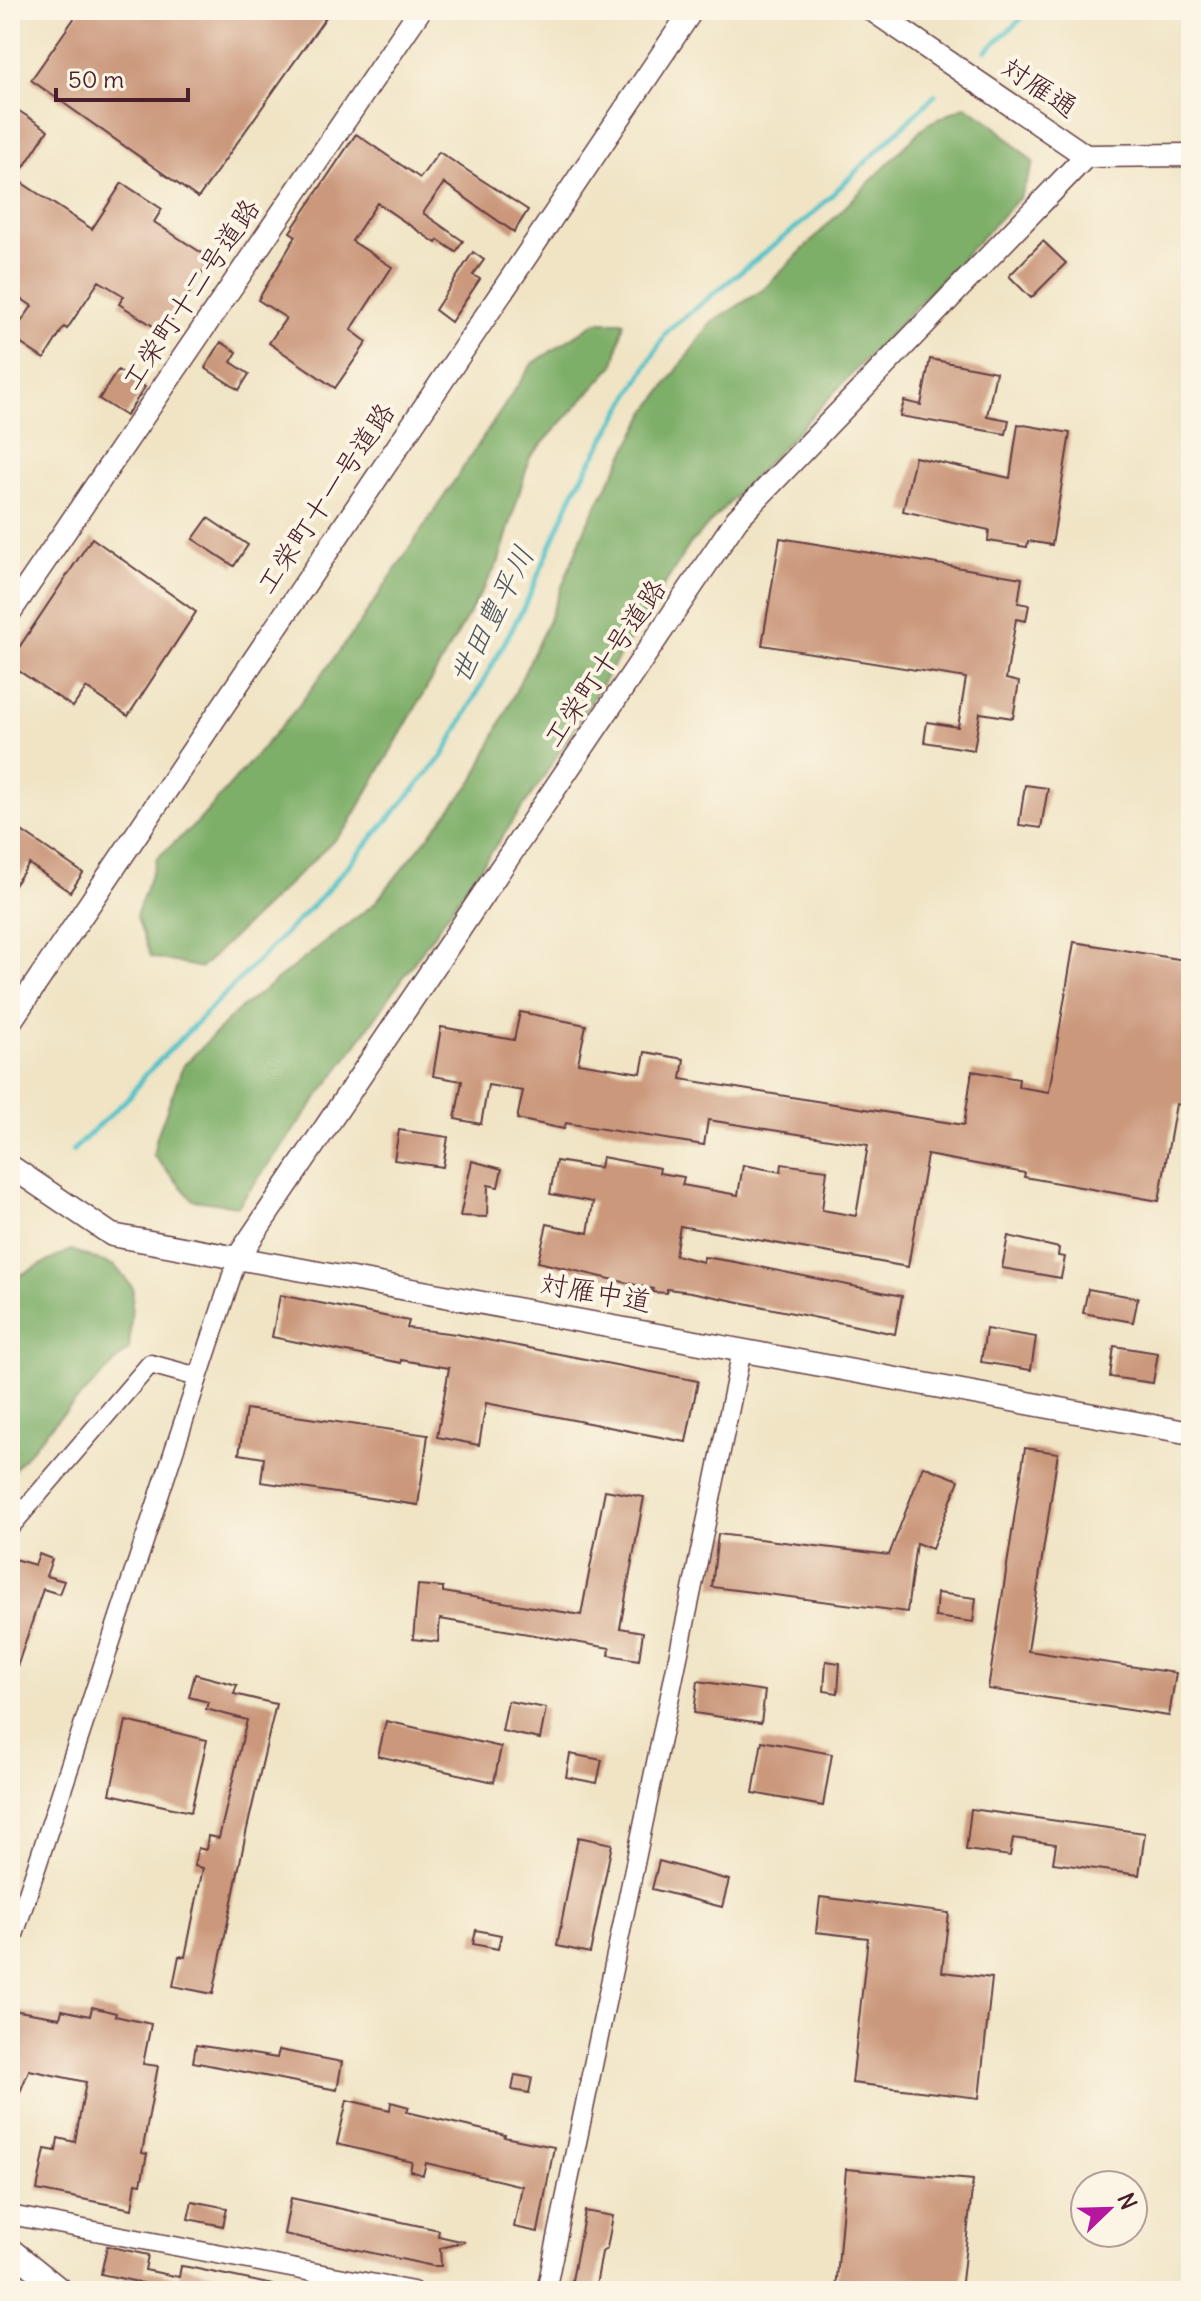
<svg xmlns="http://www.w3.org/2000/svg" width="1201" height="2301" font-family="Delius,'Klee One',sans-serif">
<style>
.forest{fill:#7eaf69;stroke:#64674a;stroke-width:2}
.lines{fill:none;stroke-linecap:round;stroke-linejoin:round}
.stream{stroke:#54c2c8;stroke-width:5}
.building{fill:#cb987b}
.minor-casing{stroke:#633d42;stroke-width:21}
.tertiary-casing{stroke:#633d42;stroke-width:25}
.minor{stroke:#fff;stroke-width:18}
.tertiary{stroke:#fff;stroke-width:22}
.labels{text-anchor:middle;stroke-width:8;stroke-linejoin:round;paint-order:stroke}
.street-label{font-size:28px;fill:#4a1f2b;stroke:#fcf5e5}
.water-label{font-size:30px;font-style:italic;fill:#4e5862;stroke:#fcf5e5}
</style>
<rect width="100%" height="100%" fill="#fcf5e5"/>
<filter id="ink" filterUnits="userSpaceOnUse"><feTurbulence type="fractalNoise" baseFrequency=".0125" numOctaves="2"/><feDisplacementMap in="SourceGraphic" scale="16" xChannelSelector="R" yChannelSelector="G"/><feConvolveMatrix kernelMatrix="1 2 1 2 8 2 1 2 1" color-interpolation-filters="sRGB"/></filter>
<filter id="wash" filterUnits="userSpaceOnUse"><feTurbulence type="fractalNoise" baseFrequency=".006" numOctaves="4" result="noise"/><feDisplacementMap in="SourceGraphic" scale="32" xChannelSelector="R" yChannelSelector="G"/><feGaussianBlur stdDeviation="1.8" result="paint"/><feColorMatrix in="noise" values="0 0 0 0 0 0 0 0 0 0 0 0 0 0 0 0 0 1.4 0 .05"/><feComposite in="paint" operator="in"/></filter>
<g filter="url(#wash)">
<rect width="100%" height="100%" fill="#f0e4c5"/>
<path class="forest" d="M966,106L990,122L1034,163L1020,197L690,544L541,781L349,1055L238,1206L193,1200L153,1155L157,1136L183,1066L236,1012L375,903L474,780L547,624L587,524L646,413L711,323L764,289L927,124Z
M596,322H624L614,365L530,457L499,561L347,828L201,968L151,957L136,916L157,858L198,822L297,708L360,623L532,364Z
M71,1250L115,1266L133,1288L129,1349L55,1422L15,1468L10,1478V1280Z"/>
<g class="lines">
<path class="stream" d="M986,51L1031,10
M72,1151L130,1096L145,1075L321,897L443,756L527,601L574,491L667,331L809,217L935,95"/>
</g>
<g id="blocks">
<path class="building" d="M80,10H331L198,198L31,80Z
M10,105L48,130L16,179L92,229L122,183L162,209L154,222L211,259L164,333L119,304L124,296L99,281L67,329L64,327L44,359L11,337L32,306L10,291Z
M356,134L420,178L439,152L528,210L514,232L444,183L423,213L463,241L456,252L438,240L436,243L377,203L352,241L392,267L351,330L367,342L335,388L269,343L286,318L258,300L296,236L290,232Z
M1043,241L1066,263L1031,298L1009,276Z
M473,252L484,260L473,275L480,279L451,322L435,310Z
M221,342L237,352L231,362L249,374L239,390L205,368Z
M930,359L996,372L987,416L1009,420L1006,434L900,416L904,401L921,405Z
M118,370L145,387L126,416L99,399Z
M1018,424L1070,433L1052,545L1028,541L1027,547L988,541L989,530L903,511L915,457L1010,478Z
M208,518L248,545L234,566L193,539Z
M92,538L196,612L128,716L86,688L73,707L10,665V661Z
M780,538L1022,578L1018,603L1029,605L1026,621L1016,619L1006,679L1019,682L1013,718L980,713L974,750L924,742L927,722L958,727L966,678L762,645Z
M1025,785L1048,788L1041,828L1019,825Z
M10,823L83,873L70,892L29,864L10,891Z
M1074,942L1191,961V1106L1176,1104L1159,1201L1024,1177L1025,1173L927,1155L908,1267L680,1226L675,1255L703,1262L704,1257L735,1262L902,1296L895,1334L691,1292L667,1289V1293L652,1292L653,1289L538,1262L547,1224L588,1233L593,1202L550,1194L556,1161L600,1168L602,1157L660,1168L659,1173L684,1177L682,1185L738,1195L743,1165L781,1172L782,1164L827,1170L822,1210L856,1216L868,1145L708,1120L704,1145L566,1123L564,1129L517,1119L523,1091L488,1085L481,1124L455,1119L462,1081L433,1076L441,1027L514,1040L520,1012L586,1025L578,1063L641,1073L645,1052L684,1059L681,1079L964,1125L972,1071L1019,1079L1018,1087L1049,1092Z
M399,1130L448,1137L443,1167L394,1160Z
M472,1161L502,1169L498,1187L488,1185L487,1217L460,1216Z
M1008,1236L1059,1248L1058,1256L1065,1257L1061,1278L1002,1268Z
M1088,1289L1138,1298L1133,1322L1083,1313Z
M280,1295L409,1321L407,1328L456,1334L698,1381L686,1442L486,1403L479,1445L437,1437L449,1368L401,1360V1363L272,1337Z
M986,1329L1036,1337L1031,1370L981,1362Z
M1114,1346L1158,1353L1153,1383L1110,1377Z
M246,1409L428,1435L418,1505L261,1482L264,1458L239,1454Z
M1025,1448L1058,1453L1028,1651L1176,1673L1169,1716L988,1689Z
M923,1466L959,1480L932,1549L916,1543L907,1612L712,1587L718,1534L889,1555Z
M605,1490L644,1497L620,1628L643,1632L639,1660L609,1655L610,1648L440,1619L438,1642L413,1639L418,1585L443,1587V1592L581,1615Z
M39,1554L52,1559L46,1576L64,1581L59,1594L43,1589L13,1679H10V1570L14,1559L35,1565Z
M937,1593L976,1598L973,1622L935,1617Z
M826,1661L840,1663L838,1693L824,1691Z
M195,1674L237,1685L234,1694L276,1704L246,1833L213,1994L173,1986L179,1956L185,1957L203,1868L194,1866L198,1848L206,1850L208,1836L219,1838L247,1720L206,1709L208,1702L189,1697Z
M698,1681L765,1691L761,1723L694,1713Z
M508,1701L546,1708L540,1739L502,1731Z
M126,1721L207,1740L191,1812L110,1794Z
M386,1721L501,1747L494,1782L378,1756Z
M762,1741L832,1754L823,1806L753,1793Z
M570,1754L602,1760L597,1783L566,1777Z
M971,1809L1145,1833L1139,1875L1053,1863L1056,1844L1013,1838L1010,1856L966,1850Z
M578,1837L612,1844L590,1953L557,1946Z
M659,1861L729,1880L722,1907L652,1889Z
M820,1897L949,1913L942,1972L992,1978L979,2098L852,2083L868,1938L816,1932Z
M476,1930L501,1935L498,1949L473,1944Z
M92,2007L116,2013L115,2016L151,2024L143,2064L158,2066L142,2153L147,2154L141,2184L136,2183L132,2209L37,2190L45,2149L56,2151L58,2138L75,2142L86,2082L29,2070L10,2117V2024L12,2010L60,2018L62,2010L90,2016Z
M196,2045L277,2058L279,2050L342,2062L337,2090L193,2062Z
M515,2075L532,2078L529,2093L512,2090Z
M347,2100L390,2110L391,2102L409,2107L407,2112L505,2135L504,2137L554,2147L538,2232L514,2227L522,2186L426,2163L423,2175L410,2171L412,2162L337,2144Z
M846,2169L973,2180L961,2291H836Z
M291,2198L439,2230L438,2236L465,2242L440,2248L441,2266H433L284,2234Z
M192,2201L227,2208L223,2226L188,2219Z
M585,2211L613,2216L607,2248L602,2252L595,2291H570Z
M107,2246L148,2255L145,2270L179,2277L181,2266L188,2267L273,2285L272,2291H144L147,2284L101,2274Z"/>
</g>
</g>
<g filter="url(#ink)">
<use href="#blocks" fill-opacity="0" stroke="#633d42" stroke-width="2"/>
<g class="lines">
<g class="minor-casing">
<path id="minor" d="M10,1527L150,1364L198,1377
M10,1947L238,1257
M10,2215L413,2291
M546,2291L742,1350"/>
</g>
<g class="tertiary-casing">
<path id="tertiary" d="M872,10L1086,156L1191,155
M10,612L420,10
M10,1022L692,10
M10,1166L112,1235L1191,1433
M238,1257L737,519L1086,156
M10,2249L62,2291"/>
</g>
<use href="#minor" class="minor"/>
<use href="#tertiary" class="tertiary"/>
</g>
</g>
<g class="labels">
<g class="street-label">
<text transform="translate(1040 87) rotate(34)" y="10">対雁通</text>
<text transform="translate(190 294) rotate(-56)" y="10">工栄町十二号道路</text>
<text transform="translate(325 498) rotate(-56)" y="10">工栄町十一号道路</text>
<text transform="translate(604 663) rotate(-56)" y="10">工栄町十号道路</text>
<text transform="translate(596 1292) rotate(10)" y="10">対雁中道</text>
</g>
<g class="water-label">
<text transform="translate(492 615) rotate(-63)" y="10">世田豊平川</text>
</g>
</g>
<rect width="1201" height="2301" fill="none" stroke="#fcf5e5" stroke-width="40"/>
<g transform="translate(1109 2209) rotate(67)"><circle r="38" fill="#fcf5e5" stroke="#b59f9b" stroke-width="2"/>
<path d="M0-6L14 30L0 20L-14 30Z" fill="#b5179e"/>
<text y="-12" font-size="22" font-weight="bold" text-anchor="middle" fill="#4a1f2b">N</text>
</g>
<path d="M56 88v12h132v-12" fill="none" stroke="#4a1f2b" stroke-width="4"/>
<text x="68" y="88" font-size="24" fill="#4a1f2b" stroke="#fcf5e5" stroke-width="6" paint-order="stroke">50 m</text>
</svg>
